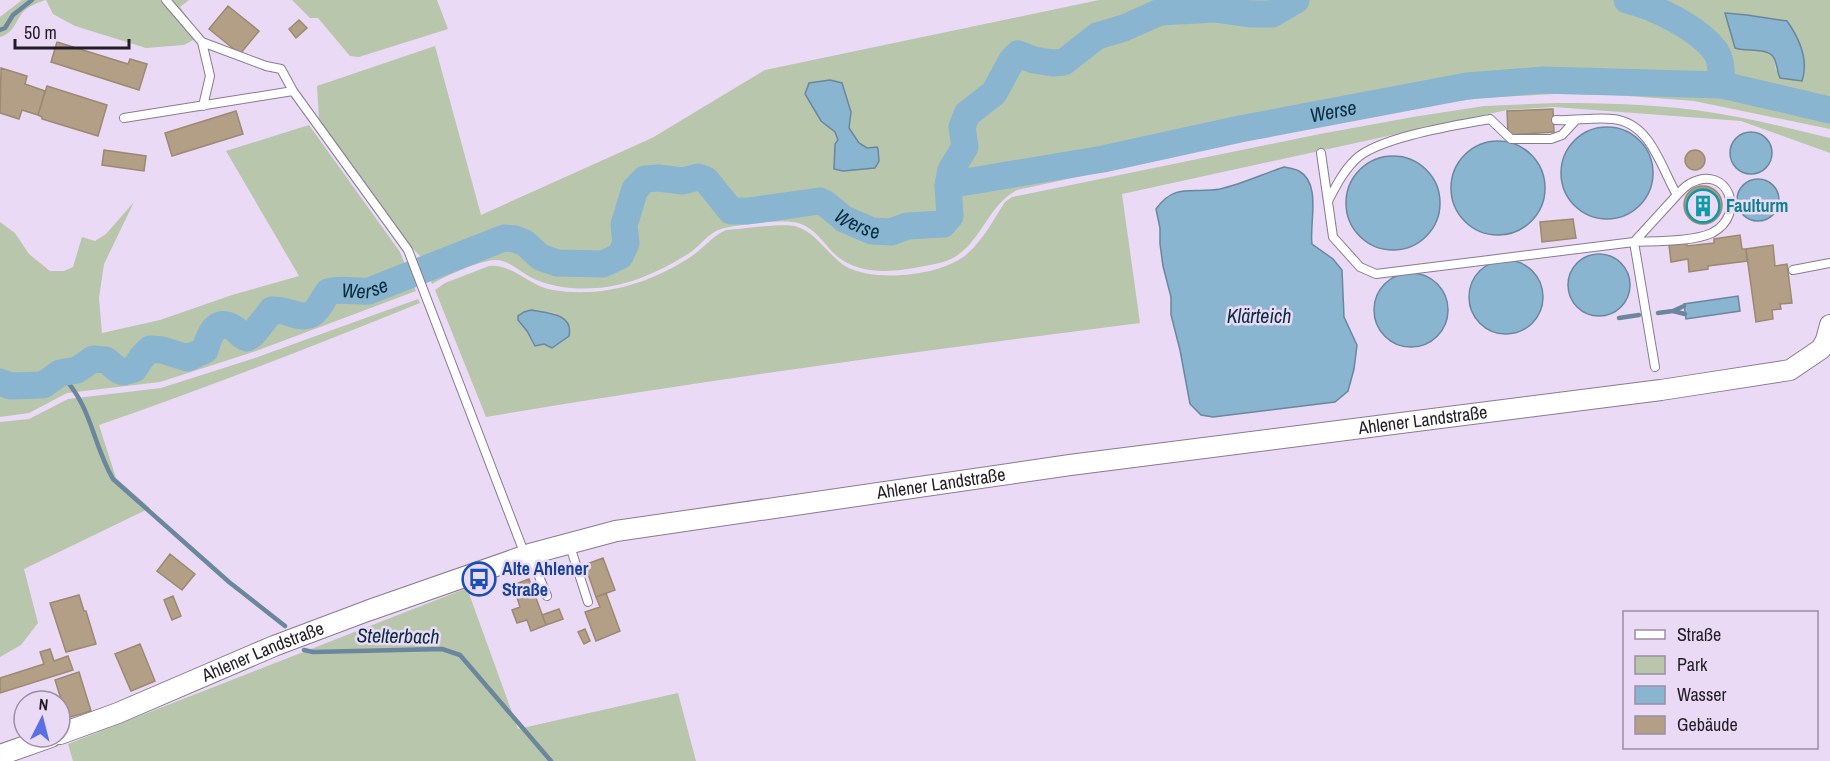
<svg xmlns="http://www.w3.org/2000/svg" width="1830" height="761" font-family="'Archivo Narrow',sans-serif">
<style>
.green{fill:#b8c6ab;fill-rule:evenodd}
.water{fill:#89b5d1;stroke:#6a879e;stroke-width:1.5}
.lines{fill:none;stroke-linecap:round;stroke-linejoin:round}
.stream{stroke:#6a879e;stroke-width:4.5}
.river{stroke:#89b5d1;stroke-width:27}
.building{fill:#b29f86;stroke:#9b8971;stroke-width:1.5}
.service-casing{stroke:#897a93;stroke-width:10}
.tertiary-casing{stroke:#897a93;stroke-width:22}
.service{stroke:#fff;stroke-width:8}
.tertiary{stroke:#fff;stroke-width:20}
.labels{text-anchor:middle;stroke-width:5;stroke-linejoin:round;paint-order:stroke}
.culture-label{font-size:18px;font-weight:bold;fill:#0d838f;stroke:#ebdaf6;text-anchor:start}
.street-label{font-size:18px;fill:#221c26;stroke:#ebdaf6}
.transit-label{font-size:18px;font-weight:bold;fill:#164399;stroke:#ebdaf6;text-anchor:start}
.water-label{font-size:20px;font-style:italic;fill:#072e42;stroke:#ebdaf6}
</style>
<rect width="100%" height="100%" fill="#ebdaf6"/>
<path class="green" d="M22,0H45C37,3 29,6 23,12C15,22 14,33 0,37V17Z
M46,0H189L180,7L201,36L184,45L146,48L75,26L53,14Z
M292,0H437L448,29L359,57L350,56L318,18H310Z
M1099,0H1830V129L1694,101L1615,95L1555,94L1481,98L1411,108L1318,125L1017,190C984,207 979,255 939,263C908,270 865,279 838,257C823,244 814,224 792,222C778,220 727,225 716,231C705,237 698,248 688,254C667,267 641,280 617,285C590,291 557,290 532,278C520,272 509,260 496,260C483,259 443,277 432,284L421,257L413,249L319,120L317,86L435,46L481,215L652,138L765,70ZM1729,24L1805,72L1776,70L1774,58L1767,52L1735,48Z
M1557,103C1603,103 1649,104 1695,110C1741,116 1785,127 1830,138V153L1741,121L1554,107L1507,110L1122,194L1140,323C921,351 703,380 486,417L435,290L445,283L489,266C512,263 530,287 553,290C602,298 648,284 689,258C703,249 711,237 726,230C742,229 782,223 795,226C815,231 828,255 845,266C874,283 942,276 967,254C983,240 994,219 1005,202L1012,197L1320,134L1413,117L1484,106ZM531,310L554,313L564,319L563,340L552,348L544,344H533L527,331L518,320Z
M309,125L400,252L416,291L253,352L160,382L67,393L29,413L0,417V222L15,233L29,254L50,271H64L73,267L82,237L95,241L106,234L134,202L104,264L99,298L102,333L160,320L232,295L299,276L226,151Z
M418,299L420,303C313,346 207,388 99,425L116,478L150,508L24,569L38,623L21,645L0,657V422L29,419L68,399L161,388L255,358Z
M467,588L518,729L678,693L696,761H73L68,744Z"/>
<path class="water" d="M1725,13L1747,15L1787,21C1799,38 1809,60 1802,81L1780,78C1777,72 1777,63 1774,58C1768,47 1746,52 1735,48Z
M830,80L842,83L851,112L849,128L859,143L867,148L877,147L878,149L879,161L875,168L843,171L834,169L835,144L838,140L835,132L821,121L805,94L809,83Z
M1561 173a46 46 0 1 1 92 0a46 46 0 1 1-92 0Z
M1730 153a21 21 0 1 1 42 0a21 21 0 1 1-42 0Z
M1451 188a47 47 0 1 1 94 0a47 47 0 1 1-94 0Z
M1346 203a47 47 0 1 1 94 0a47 47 0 1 1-94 0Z
M1284,167C1288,168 1295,169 1299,171C1322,184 1309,224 1312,244L1333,259L1342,270L1344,317L1357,345L1354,369L1348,391L1335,402L1213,417L1201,415L1190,404L1180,350L1171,315V297L1163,266L1160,244V228L1156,209C1175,182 1193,194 1220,189C1242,184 1263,174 1284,167Z
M1737 200a21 21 0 1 1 42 0a21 21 0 1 1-42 0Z
M1568 285a31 31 0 1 1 62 0a31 31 0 1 1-62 0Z
M1469 297a37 37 0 1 1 74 0a37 37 0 1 1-74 0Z
M1374 310a37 37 0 1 1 74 0a37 37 0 1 1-74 0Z
M1738,296L1740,311L1686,319L1684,304Z
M531,310C547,313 574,313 569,336L552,348L544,344L535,346L527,331L518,320V316L524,312Z"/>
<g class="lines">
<path class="stream" d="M0,30L5,28L13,15L32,0
M1673,311L1684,306
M1658,313L1673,311L1685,314
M1619,318L1639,315
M60,373C93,408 91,440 113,479L229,582L285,626
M304,650L313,652L442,649L460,655L551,761"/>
<g class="river">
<path d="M1627,0C1655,7 1699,28 1716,52C1722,61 1721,75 1722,85"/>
<path d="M948,185L951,170L965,147L962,127L967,114L994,93L1012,60L1018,54L1034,60L1053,63L1064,62L1097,36L1124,28L1160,12L1214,9L1250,14H1272L1296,0"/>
<path id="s1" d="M0,382L10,386L43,385L60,373L77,370L93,359L106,360L118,370L123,372L134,369L142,357L150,349L162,350L188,358L205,350C209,336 216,315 235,329C240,333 240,336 247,338L253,334L272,310C288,308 305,325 317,309C321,304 324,298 328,292C341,288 355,292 369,291L504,238L515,239L525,243L540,257L557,263L603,264L620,256L626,243L624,225L635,189L645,179L658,178L683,181L698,177L706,180L731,211H748L820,201L826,204L844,219L872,231L891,232L907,226L943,224L950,216L948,185L1103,159L1240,129L1467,86L1543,80L1722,85L1830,110"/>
</g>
</g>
<path class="building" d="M228,6L259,31L240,54L209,29Z
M299,20L307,28L296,38L289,29Z
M57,42L128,64L130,59L147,64L139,90L51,62Z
M1,68L27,76L25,84L45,91L38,115L22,110L19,119L0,113Z
M47,86L107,105L98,136L42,119V117L38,115Z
M1553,109L1554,132L1508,135L1507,111Z
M236,111L243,134L172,156L165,133Z
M104,150L146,156L144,171L102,165Z
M1685 160a10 10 0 1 1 20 0a10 10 0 1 1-20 0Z
M1684 205a19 19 0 1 1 38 0a19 19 0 1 1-38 0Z
M1573,219L1576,238L1542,242L1540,222Z
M1740,235L1742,249H1746L1747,261L1708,266V269L1689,272L1688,259L1671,262L1669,245L1686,242L1687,246L1714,243V239Z
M1773,245L1775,266L1787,264L1792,303L1780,304L1781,309L1772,310L1773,319L1756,322L1746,249Z
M170,554L195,574L182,590L157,571Z
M603,558L615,590L596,597L588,574L582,576L579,567Z
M529,579L546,625L531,631L527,620L517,623L512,610L520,607L513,585Z
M606,593L620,631L596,641L585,612L600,607L596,597Z
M79,595L84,611H86L96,644L66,652L50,603Z
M173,596L181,616L172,620L164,600Z
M559,609L563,619L546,625L542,615Z
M585,629L590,641L584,644L578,632Z
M140,644L155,681L131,691L115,654Z
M50,649L54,661L68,656L73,670L0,693V678L44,664L40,652Z
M79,672L91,711L67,718L55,680Z"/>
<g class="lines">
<g class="service-casing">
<path id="service" d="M166,0L202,42L210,76L203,106
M202,42L266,66L281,69L293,91
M124,118L293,91L408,250L525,555
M1556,120C1575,121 1594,117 1613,119C1651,123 1661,168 1677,195L1634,242
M1321,153L1333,237L1360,267L1376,274L1634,242L1655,367
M1328,201C1336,186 1344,170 1356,159C1379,137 1458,125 1490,119L1511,139H1551L1562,135L1575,121
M1634,242C1656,241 1692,242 1712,233C1748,214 1727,164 1691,183C1686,185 1681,191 1677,195
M1793,270L1830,263
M569,543L588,602
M530,554L547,596"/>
</g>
<g class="tertiary-casing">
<g id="tertiary">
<path id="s2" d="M60,734L118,713L274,646L367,611L530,554L616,531L1070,465L1661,390L1790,370L1821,349L1826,340L1830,325"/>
<path d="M0,755L51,737"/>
</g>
</g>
<use href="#service" class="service"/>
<use href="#tertiary" class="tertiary"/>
</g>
<defs>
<g id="building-ring" transform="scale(1.725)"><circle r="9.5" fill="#ebdaf6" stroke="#0f9aa8" stroke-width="1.5"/><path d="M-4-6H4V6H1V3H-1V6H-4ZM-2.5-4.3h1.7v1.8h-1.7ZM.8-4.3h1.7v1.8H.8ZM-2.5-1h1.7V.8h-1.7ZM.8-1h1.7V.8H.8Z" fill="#0f9aa8"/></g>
<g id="bus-ring" transform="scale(1.725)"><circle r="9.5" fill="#ebdaf6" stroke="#1a4fb4" stroke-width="1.5"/><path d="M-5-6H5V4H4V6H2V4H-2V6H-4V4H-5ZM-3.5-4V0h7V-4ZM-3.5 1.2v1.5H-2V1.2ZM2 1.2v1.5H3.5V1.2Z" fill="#1a4fb4"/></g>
</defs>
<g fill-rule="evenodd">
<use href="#building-ring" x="1703" y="206"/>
<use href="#bus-ring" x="479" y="579"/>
</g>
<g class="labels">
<g class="culture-label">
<text x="1726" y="212">Faulturm</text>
</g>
<g class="street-label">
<text dy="6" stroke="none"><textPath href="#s2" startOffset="1407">Ahlener Landstraße</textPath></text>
<text dy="6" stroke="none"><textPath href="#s2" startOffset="921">Ahlener Landstraße</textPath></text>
<text dy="6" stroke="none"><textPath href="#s2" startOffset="219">Ahlener Landstraße</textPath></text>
</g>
<g class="transit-label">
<text x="502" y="575">Alte Ahlener<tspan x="502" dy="21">Straße</tspan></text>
</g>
<g class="water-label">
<text dy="7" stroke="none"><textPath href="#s1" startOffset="1552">Werse</textPath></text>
<text dy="7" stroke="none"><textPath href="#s1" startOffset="1030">Werse</textPath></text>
<text dy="7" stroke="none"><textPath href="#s1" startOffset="435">Werse</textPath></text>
<text x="1259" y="323">Klärteich</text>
<text transform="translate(398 636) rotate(1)" y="7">Stelterbach</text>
</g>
</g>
<rect x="1623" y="611" width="195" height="138" fill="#ebdaf6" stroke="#9b8ea3" stroke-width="1.5"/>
<rect x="1635" y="630" width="30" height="9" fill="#ffffff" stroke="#9b8ea3" stroke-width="1.5"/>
<text x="1677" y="641" font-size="18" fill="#221c26">Straße</text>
<rect x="1635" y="656" width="30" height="18" fill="#b8c6ab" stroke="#9b8ea3" stroke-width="1.5"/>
<text x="1677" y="671" font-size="18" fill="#221c26">Park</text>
<rect x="1635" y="686" width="30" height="18" fill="#89b5d1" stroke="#9b8ea3" stroke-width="1.5"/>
<text x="1677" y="701" font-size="18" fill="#221c26">Wasser</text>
<rect x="1635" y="716" width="30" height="18" fill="#b29f86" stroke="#9b8ea3" stroke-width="1.5"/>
<text x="1677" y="731" font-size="18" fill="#221c26">Gebäude</text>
<g transform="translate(42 719) rotate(6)"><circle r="28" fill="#ebdaf6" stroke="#9b8ea3" stroke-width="1.5"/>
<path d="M0-4.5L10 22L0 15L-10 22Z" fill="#596fe5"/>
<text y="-9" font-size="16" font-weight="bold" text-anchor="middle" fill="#221c26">N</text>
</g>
<path d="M15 39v9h114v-9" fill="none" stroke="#221c26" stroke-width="3"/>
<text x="24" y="39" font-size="18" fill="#221c26" stroke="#ebdaf6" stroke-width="4.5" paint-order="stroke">50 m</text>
</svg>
